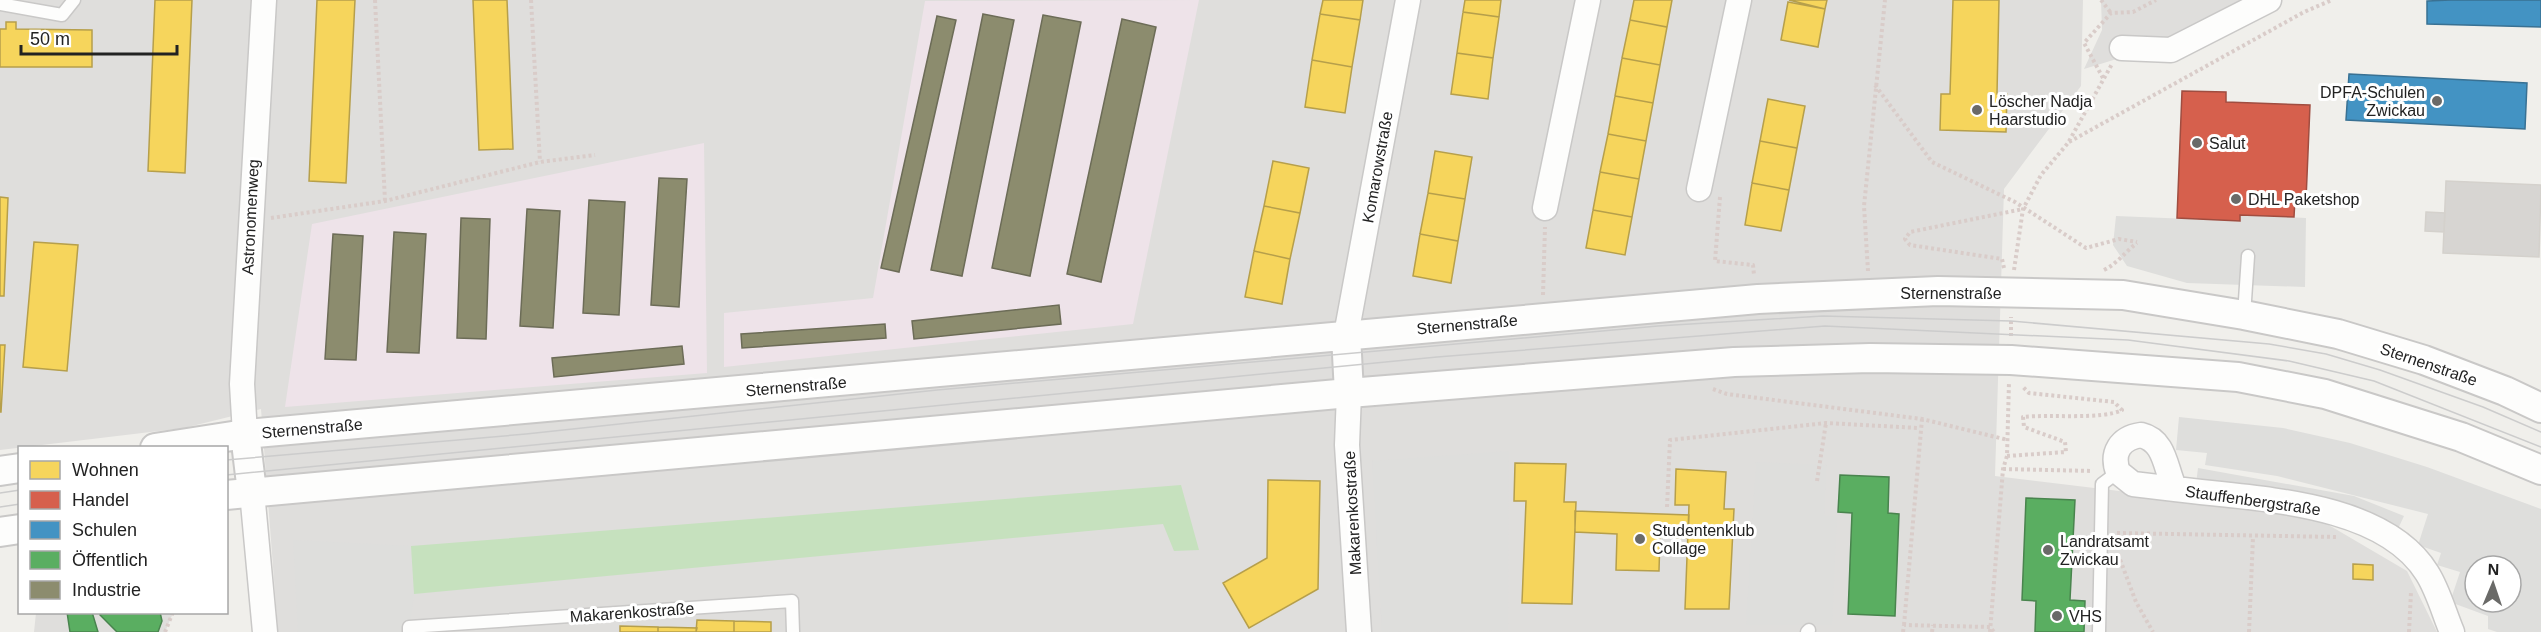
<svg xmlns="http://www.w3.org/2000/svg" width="2541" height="632" font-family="Arial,sans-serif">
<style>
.residential{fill:#dfdedc}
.industrial{fill:#eee3e9}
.religious{fill:#dededc;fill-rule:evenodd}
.forest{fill:#c6e1be}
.homes{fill:#f6d55c;stroke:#b69f4b;stroke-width:1.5}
.shops{fill:#d6604d;stroke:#a04d40;stroke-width:1.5}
.schools{fill:#4393c3;stroke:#397193;stroke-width:1.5}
.public{fill:#5aae61;stroke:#49844e;stroke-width:1.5}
.industry{fill:#8c8c6e;stroke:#6c6c57;stroke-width:1.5}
.building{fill:#d7d5d2;stroke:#d4d1cc;stroke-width:1.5}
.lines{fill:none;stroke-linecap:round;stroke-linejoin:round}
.service-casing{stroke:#c9c8c7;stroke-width:15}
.minor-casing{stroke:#c9c8c7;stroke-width:27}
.tertiary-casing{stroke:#c9c8c7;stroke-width:32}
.path{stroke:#d9ccc9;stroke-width:4;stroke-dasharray:3 3;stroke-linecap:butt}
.service{stroke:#fdfdfc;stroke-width:12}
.minor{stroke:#fdfdfc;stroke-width:24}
.tertiary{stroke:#fdfdfc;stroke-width:28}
.tram{stroke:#ccc;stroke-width:1.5}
.poi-dot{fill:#6a6a68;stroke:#fff;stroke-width:2}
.labels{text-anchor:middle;stroke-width:6;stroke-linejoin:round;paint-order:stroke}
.poi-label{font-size:16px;fill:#222;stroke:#fff;text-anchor:start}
.street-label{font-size:16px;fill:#222;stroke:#fff}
</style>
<rect width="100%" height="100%" fill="#f0efeb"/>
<path class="residential" d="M0,0H2083L2081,86L2004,189L1995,476L2310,514L2407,571L2437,632H278L261,409L184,428L0,450Z
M2101,0H2260L2169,43L2084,69L2102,30Z
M36,613H173L165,632H34Z"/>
<path class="industrial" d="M1199,0L1133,324L724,367V313L873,298L925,1Z
M704,143L707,373L285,407L312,224Z"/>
<path class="religious" d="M2240,215L2306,218L2305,287L2187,283L2127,266L2113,245L2116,216L2239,221Z
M2179,417L2283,428L2350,443L2427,467L2541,509V632H2497L2488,629V616L2450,602L2460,572L2437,565L2441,553L2418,545L2428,514L2277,476L2205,465L2207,453L2176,450ZM2475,566H2511V602H2475Z
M1509,451L1508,630L1382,632L1372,461Z
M1756,462L1827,465L1824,515L1837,517L1832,625H1746Z
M2198,468L2354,496L2404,516L2397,531L2196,484Z
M293,540L411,546L414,594L409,632H298Z"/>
<path class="forest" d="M1181,485L1199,550L1174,551L1163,524L414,594L411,546Z"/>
<path class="homes" d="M155,0H192L185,173L148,171Z
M317,0H355L346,183L309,181Z
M473,0H507L513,149L479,150Z
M1323,0H1363L1360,20L1320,14Z
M1465,0H1501L1499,17L1463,12Z
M1634,0H1672L1667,27L1630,20Z
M1789,0H1827L1825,9Z
M1953,0H1999L1997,94H2007L2006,132L1940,130L1941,94H1950Z
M1788,2L1825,9L1818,47L1781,40Z
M1463,12L1499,17L1493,58L1457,53Z
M1320,14L1360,20L1352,67L1312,60Z
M1630,20L1667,27L1660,65L1622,58Z
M6,22H16V29L92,30V67H0V29H6Z
M1457,53L1493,58L1488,99L1451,94Z
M1622,58L1660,65L1653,103L1615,96Z
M1312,60L1352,67L1345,113L1305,107Z
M1615,96L1653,103L1646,141L1608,134Z
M1768,99L1805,106L1797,148L1760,141Z
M1608,134L1646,141L1639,179L1600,172Z
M1760,141L1797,148L1789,190L1752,183Z
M1435,151L1472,157L1465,199L1428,193Z
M1273,161L1309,168L1300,213L1264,206Z
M1600,172L1639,179L1632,217L1593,210Z
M1752,183L1789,190L1781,231L1745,225Z
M1428,193L1465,199L1458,241L1420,234Z
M0,197L8,198L4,296H0Z
M1264,206L1300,213L1290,259L1254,251Z
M1593,210L1632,217L1625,255L1586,248Z
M1420,234L1458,241L1451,283L1413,276Z
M34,242L78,245L67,371L23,367Z
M1254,251L1290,259L1282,304L1245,297Z
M0,345H5L1,412H0Z
M1515,463L1566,464L1564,502H1576L1572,604L1522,603L1526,501H1514Z
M1676,469L1726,472L1724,509H1734L1729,609H1685L1689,505H1675Z
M1268,480L1320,481L1318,589L1249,628L1223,583L1267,558Z
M1575,511L1689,515L1688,538L1660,537L1659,571L1616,570L1617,534L1575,532Z
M2353,564L2373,565V580L2353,579Z
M697,620L734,621V632H696Z
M734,621L771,622V632H734Z
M620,626L658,627V632H620Z
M658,627L697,628L696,632H658Z"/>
<path class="shops" d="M2182,91L2226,92V102L2310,105L2306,200L2295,199L2294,217L2240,215V221L2177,218Z"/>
<path class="schools" d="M2451,0H2541V27L2427,24V1Z
M2349,74L2527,83L2525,129L2346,120Z"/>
<path class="public" d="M1840,475L1889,477L1888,513L1899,514L1895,616L1848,614L1852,513L1838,512Z
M2026,498L2075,500L2070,600L2085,601L2084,632H2035L2036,601L2022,600Z
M67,612H92L98,632H70Z
M102,612H160L162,621L158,632H117L100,615Z"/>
<path class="industry" d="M983,14L1014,20L962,276L931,270Z
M1043,15L1081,22L1030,276L992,268Z
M937,16L956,20L899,272L881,268Z
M1122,19L1156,27L1101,282L1067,274Z
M659,178L687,179L679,307L651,305Z
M589,200L625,202L619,315L583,313Z
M527,209L560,211L553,328L520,326Z
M461,218L490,219L486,339L457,338Z
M394,232L426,234L419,353L387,352Z
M333,234L363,236L356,360L325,359Z
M1059,305L1061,324L914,339L912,321Z
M885,324L886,338L742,348L741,334Z
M682,346L684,364L554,377L552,358Z"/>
<path class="building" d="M2446,181L2541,185L2539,257L2443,253Z
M2426,212L2445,213L2444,232L2425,231Z"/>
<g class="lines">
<g class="service-casing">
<path id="service" d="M0,4L62,15L74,0
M2244,315L2248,256
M409,632V627L792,601L793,632
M1807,632L1809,630
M2099,632L2102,484L2118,472"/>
</g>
<g class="minor-casing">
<path id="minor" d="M2122,48L2171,50L2269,0
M1699,189L1739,0
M1545,208L1588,0
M1346,335L1408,0
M1349,393L1347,445L1359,632
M245,434L242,384L264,0
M2141,435C2166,441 2165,469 2175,489L2133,484L2118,472C2111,453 2120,438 2141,435Z
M2175,489C2251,499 2382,500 2427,573C2438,590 2444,613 2452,632
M252,492L265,632"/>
</g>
<g class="tertiary-casing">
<path id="tertiary" d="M1346,335L1349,393
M245,434L252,492
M155,448L245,434L1758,299L1938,291L2123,295L2244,315L2338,334L2424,360L2505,391L2541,408
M0,471L20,468
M226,495L1349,393L1734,362L1870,358L2011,360L2238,377L2325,394L2461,437L2541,470
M0,532L20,529"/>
</g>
<path class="path" d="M375,0L385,201
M531,0L540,162
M2101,0L2111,13
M2103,78L2084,43L2111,13L2133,12L2156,0
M1875,85L1932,162L2015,202L2086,248L2119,239L2137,242
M2069,142L2304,12L2332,0
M1720,197L1715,261L1753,265L1754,275
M271,218L385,201L540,162L595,155
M2004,268L2002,259L1910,245L1905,239L1910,232L2023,209
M2014,270L2023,209L2041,175L2068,143L2112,64
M2104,270C2118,263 2125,252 2137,243
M1868,271L1864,206L1885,0
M1543,295L1545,227
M2011,336V317
M1713,389L1727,394L1922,419L2008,440
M2007,456L2066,452L2065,442L2024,427L2023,417C2050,414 2102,420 2122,410L2114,402L2029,393L2022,386
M2003,469L2093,471
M1817,481L1826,423
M1667,507L1670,440L1826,423L1919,428
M2117,533L2337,537
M2118,554L2136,602L2153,632
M1904,625L1922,419
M165,632L173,612
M1903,632L1904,625L1990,627L1994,632
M1932,632L1933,625
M1990,632L2003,469L2007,456L2009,382
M2249,632L2253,537
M2409,632L2411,592"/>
<use href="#service" class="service"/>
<use href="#minor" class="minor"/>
<use href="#tertiary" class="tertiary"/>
<path class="tram" d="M226,460L526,434L937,390L1658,326L1823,316L2011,321L2269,344L2326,354L2380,370L2483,407L2541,432
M226,475L1437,357L1825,326L2128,340L2289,361L2374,381L2541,447
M0,493L20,490
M0,507L20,504"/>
</g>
<g class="poi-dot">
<circle cx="2437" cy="101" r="6"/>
<circle cx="1977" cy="110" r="6"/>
<circle cx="2197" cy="143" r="6"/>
<circle cx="2236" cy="199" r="6"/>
<circle cx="1640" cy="539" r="6"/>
<circle cx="2048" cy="550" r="6"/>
<circle cx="2057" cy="616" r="6"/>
</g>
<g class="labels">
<g class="poi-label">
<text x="2425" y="98" text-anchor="end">DPFA-Schulen<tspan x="2425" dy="18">Zwickau</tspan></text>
<text x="1989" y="107">Löscher Nadja<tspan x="1989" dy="18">Haarstudio</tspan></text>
<text x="2209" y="149">Salut</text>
<text x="2248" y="205">DHL Paketshop</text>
<text x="1652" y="536">Studentenklub<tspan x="1652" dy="18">Collage</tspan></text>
<text x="2060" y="547">Landratsamt<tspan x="2060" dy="18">Zwickau</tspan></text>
<text x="2069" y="622">VHS</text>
</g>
<g class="street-label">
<text transform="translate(1377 167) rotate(-80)" y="6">Komarowstraße</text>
<text transform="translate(250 217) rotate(-87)" y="6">Astronomenweg</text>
<text x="1951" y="299">Sternenstraße</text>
<text transform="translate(1467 324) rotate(-5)" y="6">Sternenstraße</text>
<text transform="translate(2429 364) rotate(19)" y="6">Sternenstraße</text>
<text transform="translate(796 386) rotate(-5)" y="6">Sternenstraße</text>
<text transform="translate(312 428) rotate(-5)" y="6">Sternenstraße</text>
<text transform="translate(2253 500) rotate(8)" y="6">Stauffenbergstraße</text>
<text transform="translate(1352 513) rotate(-93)" y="6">Makarenkostraße</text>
<text transform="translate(632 612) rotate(-4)" y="6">Makarenkostraße</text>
</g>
</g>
<rect x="18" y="446" width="210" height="168" fill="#ffffff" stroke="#a7a7a7" stroke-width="1.5"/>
<rect x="30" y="461" width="30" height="18" fill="#f6d55c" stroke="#a7a7a7" stroke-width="1.5"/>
<text x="72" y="476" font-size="18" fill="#222222">Wohnen</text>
<rect x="30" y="491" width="30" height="18" fill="#d6604d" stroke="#a7a7a7" stroke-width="1.5"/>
<text x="72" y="506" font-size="18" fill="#222222">Handel</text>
<rect x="30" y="521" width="30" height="18" fill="#4393c3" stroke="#a7a7a7" stroke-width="1.5"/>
<text x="72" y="536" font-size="18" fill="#222222">Schulen</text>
<rect x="30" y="551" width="30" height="18" fill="#5aae61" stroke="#a7a7a7" stroke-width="1.5"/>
<text x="72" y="566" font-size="18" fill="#222222">Öffentlich</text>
<rect x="30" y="581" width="30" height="18" fill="#8c8c6e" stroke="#a7a7a7" stroke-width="1.5"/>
<text x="72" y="596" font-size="18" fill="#222222">Industrie</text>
<g transform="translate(2493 584) rotate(2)"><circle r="28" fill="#ffffff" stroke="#a7a7a7" stroke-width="1.5"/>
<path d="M0-4.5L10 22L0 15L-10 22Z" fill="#6a6a68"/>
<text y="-9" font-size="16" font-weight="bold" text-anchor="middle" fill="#222222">N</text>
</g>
<path d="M21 45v9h156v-9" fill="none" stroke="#222222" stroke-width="3"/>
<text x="30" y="45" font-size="18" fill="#222222" stroke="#ffffff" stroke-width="4.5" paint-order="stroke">50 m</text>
</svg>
